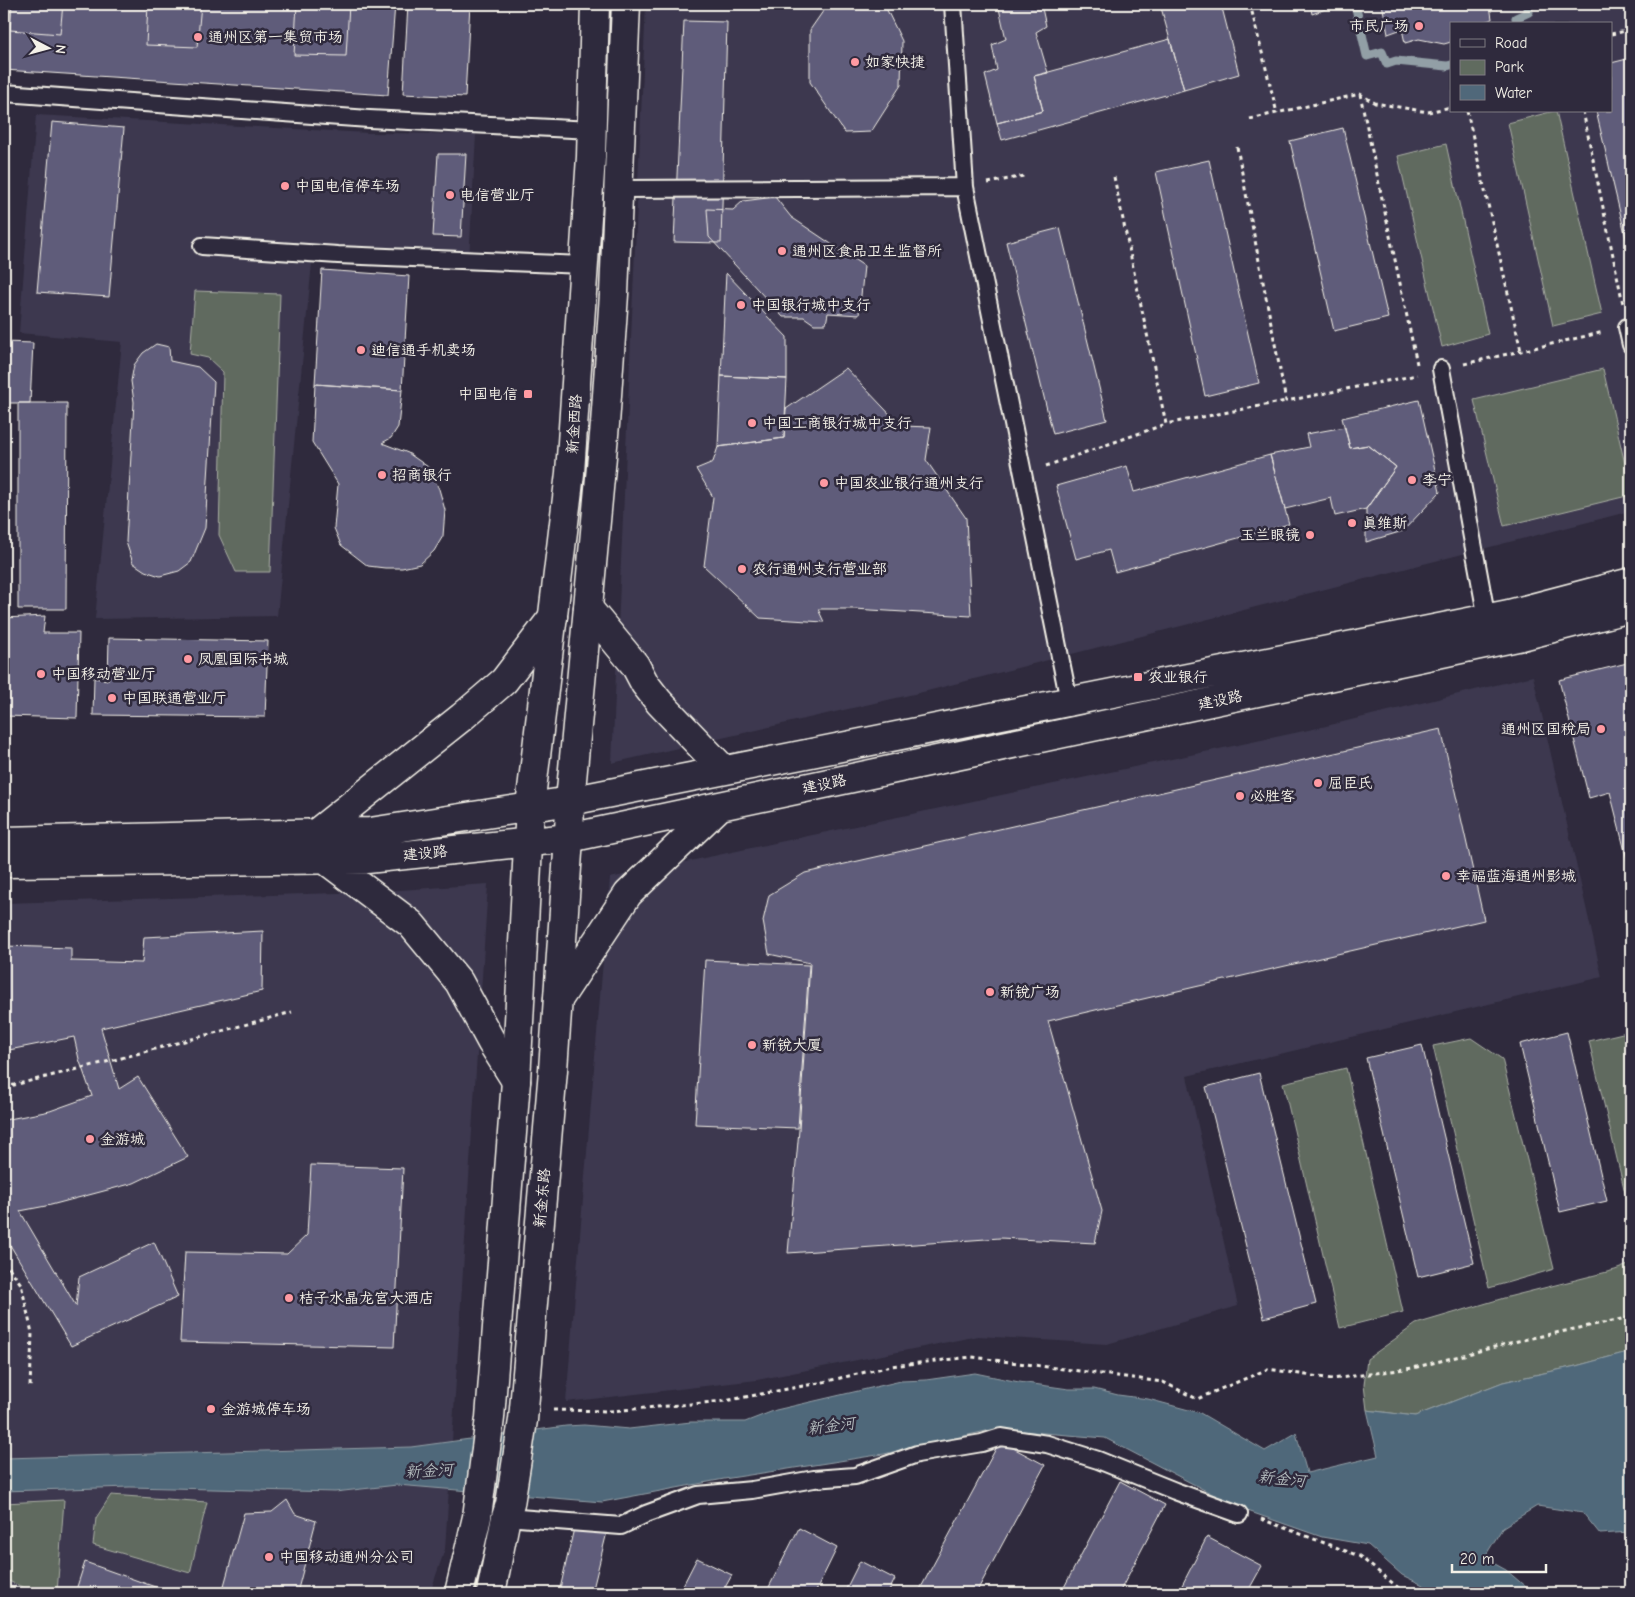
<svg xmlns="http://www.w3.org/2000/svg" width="1635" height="1597" font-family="'Comic Neue','LXGW WenKai TC',sans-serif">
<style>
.built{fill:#3d394f;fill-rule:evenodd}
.green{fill:#606b5f;stroke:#aaaea4}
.water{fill:#50687a;stroke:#929fa6}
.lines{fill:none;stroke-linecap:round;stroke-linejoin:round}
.stream{stroke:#929fa6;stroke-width:9}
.building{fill:#5f5c7a;stroke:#f4f1e8}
.service-casing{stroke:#f4f1e8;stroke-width:20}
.tertiary-casing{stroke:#f4f1e8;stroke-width:31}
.secondary-casing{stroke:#f4f1e8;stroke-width:31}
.path{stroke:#f4f1e8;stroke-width:3;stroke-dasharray:4 4;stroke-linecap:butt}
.service{stroke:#2f2a3d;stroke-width:16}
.tertiary{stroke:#2f2a3d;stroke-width:28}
.secondary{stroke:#2f2a3d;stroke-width:28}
.poi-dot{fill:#ff9aa2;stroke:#2f2a3d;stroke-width:2}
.labels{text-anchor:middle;stroke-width:5;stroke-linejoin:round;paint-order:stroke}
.poi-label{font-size:15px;fill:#f4f1e8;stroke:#2f2a3d;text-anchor:start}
.street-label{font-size:15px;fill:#f4f1e8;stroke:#2f2a3d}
.water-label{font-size:16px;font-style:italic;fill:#b2babc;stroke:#2f2a3d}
</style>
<rect width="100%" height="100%" fill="#2f2a3d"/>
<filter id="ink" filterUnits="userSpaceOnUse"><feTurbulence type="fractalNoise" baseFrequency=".02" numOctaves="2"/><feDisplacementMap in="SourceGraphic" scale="10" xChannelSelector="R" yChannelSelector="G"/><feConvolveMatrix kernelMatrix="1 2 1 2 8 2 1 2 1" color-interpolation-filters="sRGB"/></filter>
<g filter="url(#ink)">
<path class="built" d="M646,4H1631V511L927,691L612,763ZM1451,24H1611V111H1451Z
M36,115L368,133L476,134L469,260L313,253L277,616L95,619L122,342L19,333Z
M1533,676L1602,977L1187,1076L1238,1306L1107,1344L978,1336L757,1380L566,1402L610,878L1318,728Z
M488,884L445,1549L430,1593H4V903L371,892Z"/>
<path class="green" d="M1554,111H1556L1602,314L1553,326L1508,123Z
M1446,144L1488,334L1442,347L1398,156Z
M195,291L280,294L270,572H236L219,535L223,372L208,358L190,354Z
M1603,369L1631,490V495L1504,526L1474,400Z
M1631,1031V1218L1589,1041Z
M1471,1038L1502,1059L1554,1269L1489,1288L1433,1046Z
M1346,1068L1403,1312L1340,1328L1283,1083Z
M1631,1264V1351L1576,1366L1503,1382L1415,1416L1367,1410L1364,1385L1367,1359L1416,1324L1504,1298L1615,1270Z
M111,1495L207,1502L190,1573L93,1545L96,1518Z
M64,1500L57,1593H36L4,1579V1503Z"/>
<path class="water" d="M1631,1351V1529L1630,1532L1600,1534L1583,1513L1537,1506L1503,1527L1484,1558L1506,1570L1527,1588L1523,1593H1425L1423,1585L1402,1575L1368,1545L1322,1537L1239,1508L1105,1438L995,1429L884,1454L724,1479L602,1502L397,1485L335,1492L130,1487L4,1491V1458L411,1447L566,1426L584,1425L629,1429L691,1422H745L776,1410L901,1381L926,1380L975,1373L1019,1382L1069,1389H1094L1118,1395L1148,1399L1200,1413L1265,1451L1296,1433L1307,1473L1378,1456L1367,1410L1415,1416L1503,1382L1576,1366Z"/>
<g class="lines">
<path class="stream" d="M1355,4L1367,56L1382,52L1387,64L1396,61L1447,66L1451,65
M1518,24L1516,18L1529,12L1527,4"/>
</g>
<path class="building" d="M4,4H395L388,95L4,70Z
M12,4H63L60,34L10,30Z
M148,4H201L197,47L146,45Z
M297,4H349L346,56L294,55Z
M408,4H470L465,97L403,94Z
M828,4H884L902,41L901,85L871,132L845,133L810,82V30Z
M998,4H1041L1046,26L1036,32L1048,73L1034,76L1043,111L997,123L985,75L997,70L992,45L1006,39Z
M1160,4H1221L1239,74L1184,90Z
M1310,4H1330L1331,7L1312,14Z
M1382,4H1498L1490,5L1492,19L1480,24H1451V42L1444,44L1419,39L1405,43L1402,29L1388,34Z
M684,21L727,22L721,243L674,242Z
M1170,39L1184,90L1002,140L997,123L1043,111L1034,76Z
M1631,58V259L1596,111H1611V63Z
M52,122L124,128L109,297L37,292Z
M1343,128L1388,318L1334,331L1290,141Z
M438,154H466L461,237L433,236Z
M1209,160L1259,383L1205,396L1156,172Z
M775,197L791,217L864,266L859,315L828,313L826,324H814L804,317H783L709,237L707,209L733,210L743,201Z
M1060,228L1107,420L1053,434L1006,242Z
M322,270L409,276L402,390L315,384Z
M726,273L787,337V379L721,376Z
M4,342L33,343L30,403H4Z
M156,344L169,347L170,361L198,367L214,382L205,528L191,562L179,571L160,576L145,571L133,563L126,542L134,402L131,381L134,365L143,353Z
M846,368L901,426L931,427L926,460L966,518L971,616L854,609H818L824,622L760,618L704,566L713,497L696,469L713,462L718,447L784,438L786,409Z
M721,376L787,379L784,438L718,447Z
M315,384L402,390L398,427L391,438L382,443L408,453L428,467L439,489L445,510L443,536L434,551L420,564L402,568H385L368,566L341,545L334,528L338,484L312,442Z
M1419,400L1440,492L1403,531L1366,542V509L1396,467L1368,445L1350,448L1342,418Z
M18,403H67L66,609H18Z
M1345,427L1350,448L1368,445L1396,467L1366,509L1335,516L1331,498L1285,509L1270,455L1309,447L1306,434Z
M1270,455L1289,524L1115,572L1109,550L1076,559L1056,486L1127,466L1134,492Z
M45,616L43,633H79L77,718L4,716V618Z
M109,638L268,641L265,717L93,715L94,678L108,680Z
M1631,662V875L1610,792L1589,798L1559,680Z
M1441,729L1484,920L1048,1021L1102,1211L1095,1243L1000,1238L788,1253L799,1130L810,963L769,954L763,921L769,895L805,873Z
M263,931L262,991L101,1028L119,1089L138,1077L188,1157L134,1183L51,1205L20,1211L76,1306L79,1277L154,1242L178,1297L71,1346L4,1235V1120L50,1111L92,1096L79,1059L74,1037L4,1051V946L71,948V961L142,963L144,937Z
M705,960L809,965L798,1128L695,1124Z
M1567,1032L1607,1201L1560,1212L1520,1044Z
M1422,1045L1474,1263L1418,1277L1366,1058Z
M1259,1073L1316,1304L1264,1318L1206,1087Z
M311,1165L403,1168L394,1347L180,1342L185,1252L287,1254L307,1235Z
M1000,1441L1045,1465L976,1593H918Z
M1120,1481L1165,1505L1119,1593H1061Z
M287,1500L295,1514L316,1521L297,1593H222L244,1513L272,1512Z
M575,1524L607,1532L592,1593H559Z
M799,1528L837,1548L815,1593H766Z
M1207,1537L1262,1566L1247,1593H1178Z
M697,1558L732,1575L722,1593H679Z
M860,1561L895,1579L888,1593H844Z
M85,1562L172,1593H75Z"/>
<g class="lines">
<g class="service-casing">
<path id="service" d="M4,93L369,119L592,130
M965,187L1069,701
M619,189L965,187L953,4
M202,246L338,255L584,265
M1627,327L1631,345
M1441,369L1487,619
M506,1517L621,1526L646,1514L698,1495L752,1490L814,1479L855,1476L917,1454L982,1443L1001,1437L1047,1444L1098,1460L1175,1491L1239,1514"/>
</g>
<g class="tertiary-casing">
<path id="tertiary" d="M588,608L635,665L645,684L659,702L724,770
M315,834L462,717L504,681L553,617
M4,841L370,832L570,801L1509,614L1631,582
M326,860L411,924L459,982L492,1043L516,1081
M4,863L367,859L569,838L1522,636L1631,608
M558,1000L628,894L719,807"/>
</g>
<g class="secondary-casing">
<path id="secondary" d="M459,1593L477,1517L490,1418L516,1081L530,806L570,473L591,157L595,4
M491,1593L506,1517L510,1504L523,1420L553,1070L569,838L570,801L605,424L614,294L626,4"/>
</g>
<path class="path" d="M1250,4L1277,113
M1611,34L1631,30
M1360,94L1417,364
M1467,111L1521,351
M1583,111L1623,304
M1250,119L1360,94L1375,103L1428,112L1451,107
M1237,147L1286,401L1417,375
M1114,177L1166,424L1286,401
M988,183L1024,176
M1464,364L1604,332
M1046,466L1166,424
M4,1086L14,1085L114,1060L292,1012
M4,1261L21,1284L32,1333L30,1388
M553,1410L611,1411L725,1401L819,1383L891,1366L972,1357L1163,1382L1197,1399L1268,1369L1332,1379L1413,1368L1518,1341L1631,1317
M1261,1519L1359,1556L1405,1593"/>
<use href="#service" class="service"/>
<use href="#tertiary" class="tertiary"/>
<use href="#secondary" class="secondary"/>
</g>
</g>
<g class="poi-dot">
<circle cx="1419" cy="26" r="5"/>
<circle cx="198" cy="37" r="5"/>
<circle cx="855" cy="62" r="5"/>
<circle cx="285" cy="186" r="5"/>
<circle cx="450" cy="195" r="5"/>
<circle cx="782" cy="251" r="5"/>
<circle cx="741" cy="305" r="5"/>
<circle cx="361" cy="350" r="5"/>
<rect x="523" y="389" width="10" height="10" rx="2.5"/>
<circle cx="752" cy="423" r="5"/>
<circle cx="382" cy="475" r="5"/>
<circle cx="1412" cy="480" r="5"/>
<circle cx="824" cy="483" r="5"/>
<circle cx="1352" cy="523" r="5"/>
<circle cx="1310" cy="535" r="5"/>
<circle cx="742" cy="569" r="5"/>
<circle cx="188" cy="659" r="5"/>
<circle cx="41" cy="674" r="5"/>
<rect x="1133" y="672" width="10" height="10" rx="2.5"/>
<circle cx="112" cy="698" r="5"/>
<circle cx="1601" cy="729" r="5"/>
<circle cx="1318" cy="783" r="5"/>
<circle cx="1240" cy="796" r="5"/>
<circle cx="1446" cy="876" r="5"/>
<circle cx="990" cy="992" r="5"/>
<circle cx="752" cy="1045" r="5"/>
<circle cx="90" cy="1139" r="5"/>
<circle cx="289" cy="1298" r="5"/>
<circle cx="211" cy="1409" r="5"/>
<circle cx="269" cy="1557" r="5"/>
</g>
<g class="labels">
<g class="poi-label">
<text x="1409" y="31" text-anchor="end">市民广场</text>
<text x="208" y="42">通州区第一集贸市场</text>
<text x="865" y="67">如家快捷</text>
<text x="295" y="191">中国电信停车场</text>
<text x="460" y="200">电信营业厅</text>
<text x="792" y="256">通州区食品卫生监督所</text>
<text x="751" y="310">中国银行城中支行</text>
<text x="371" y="355">迪信通手机卖场</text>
<text x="518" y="399" text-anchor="end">中国电信</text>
<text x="762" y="428">中国工商银行城中支行</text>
<text x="392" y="480">招商银行</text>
<text x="1422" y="485">李宁</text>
<text x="834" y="488">中国农业银行通州支行</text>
<text x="1362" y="528">真维斯</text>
<text x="1300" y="540" text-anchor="end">玉兰眼镜</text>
<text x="752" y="574">农行通州支行营业部</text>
<text x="198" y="664">凤凰国际书城</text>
<text x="51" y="679">中国移动营业厅</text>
<text x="1148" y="682">农业银行</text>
<text x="122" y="703">中国联通营业厅</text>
<text x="1591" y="734" text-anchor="end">通州区国税局</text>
<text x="1328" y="788">屈臣氏</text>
<text x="1250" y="801">必胜客</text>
<text x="1456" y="881">幸福蓝海通州影城</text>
<text x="1000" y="997">新锐广场</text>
<text x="762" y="1050">新锐大厦</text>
<text x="100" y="1144">金游城</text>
<text x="299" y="1303">桔子水晶龙宫大酒店</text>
<text x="221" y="1414">金游城停车场</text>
<text x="279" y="1562">中国移动通州分公司</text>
</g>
<g class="street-label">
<text transform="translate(574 424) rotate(-86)" y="5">新金西路</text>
<text transform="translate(1220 700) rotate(-12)" y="5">建设路</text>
<text transform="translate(824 784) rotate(-12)" y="5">建设路</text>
<text transform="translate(425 853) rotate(-6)" y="5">建设路</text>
<text transform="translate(542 1198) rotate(-85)" y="5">新金东路</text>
</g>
<g class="water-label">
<text transform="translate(831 1425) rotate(-7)" y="6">新金河</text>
<text transform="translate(429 1470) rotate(-3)" y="6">新金河</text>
<text transform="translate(1282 1478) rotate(6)" y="6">新金河</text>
</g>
</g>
<rect width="1635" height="1597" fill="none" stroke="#2f2a3d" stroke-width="20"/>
<rect x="10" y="10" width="1615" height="1577" fill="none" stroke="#f4f1e8" stroke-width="2" filter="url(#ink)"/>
<rect x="1450" y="22" width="162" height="90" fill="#2f2a3d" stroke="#7e7a81"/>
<rect x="1460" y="39" width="25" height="8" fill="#2f2a3d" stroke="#7e7a81"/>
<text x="1495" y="48" font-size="15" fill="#f4f1e8">Road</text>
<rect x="1460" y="60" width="25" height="15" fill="#606b5f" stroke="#7e7a81"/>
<text x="1495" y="72" font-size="15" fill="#f4f1e8">Park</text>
<rect x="1460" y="85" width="25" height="15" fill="#50687a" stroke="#7e7a81"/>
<text x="1495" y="98" font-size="15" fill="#f4f1e8">Water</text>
<g transform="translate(48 48) rotate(96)" stroke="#2f2a3d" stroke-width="4" paint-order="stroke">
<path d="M0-4L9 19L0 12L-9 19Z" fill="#f4f1e8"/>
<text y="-8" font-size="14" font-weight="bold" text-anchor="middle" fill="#f4f1e8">N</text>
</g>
<path d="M1452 1564v8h94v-8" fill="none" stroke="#f4f1e8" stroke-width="2.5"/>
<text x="1460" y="1564" font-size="15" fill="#f4f1e8" stroke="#2f2a3d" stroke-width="4" paint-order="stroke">20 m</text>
</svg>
